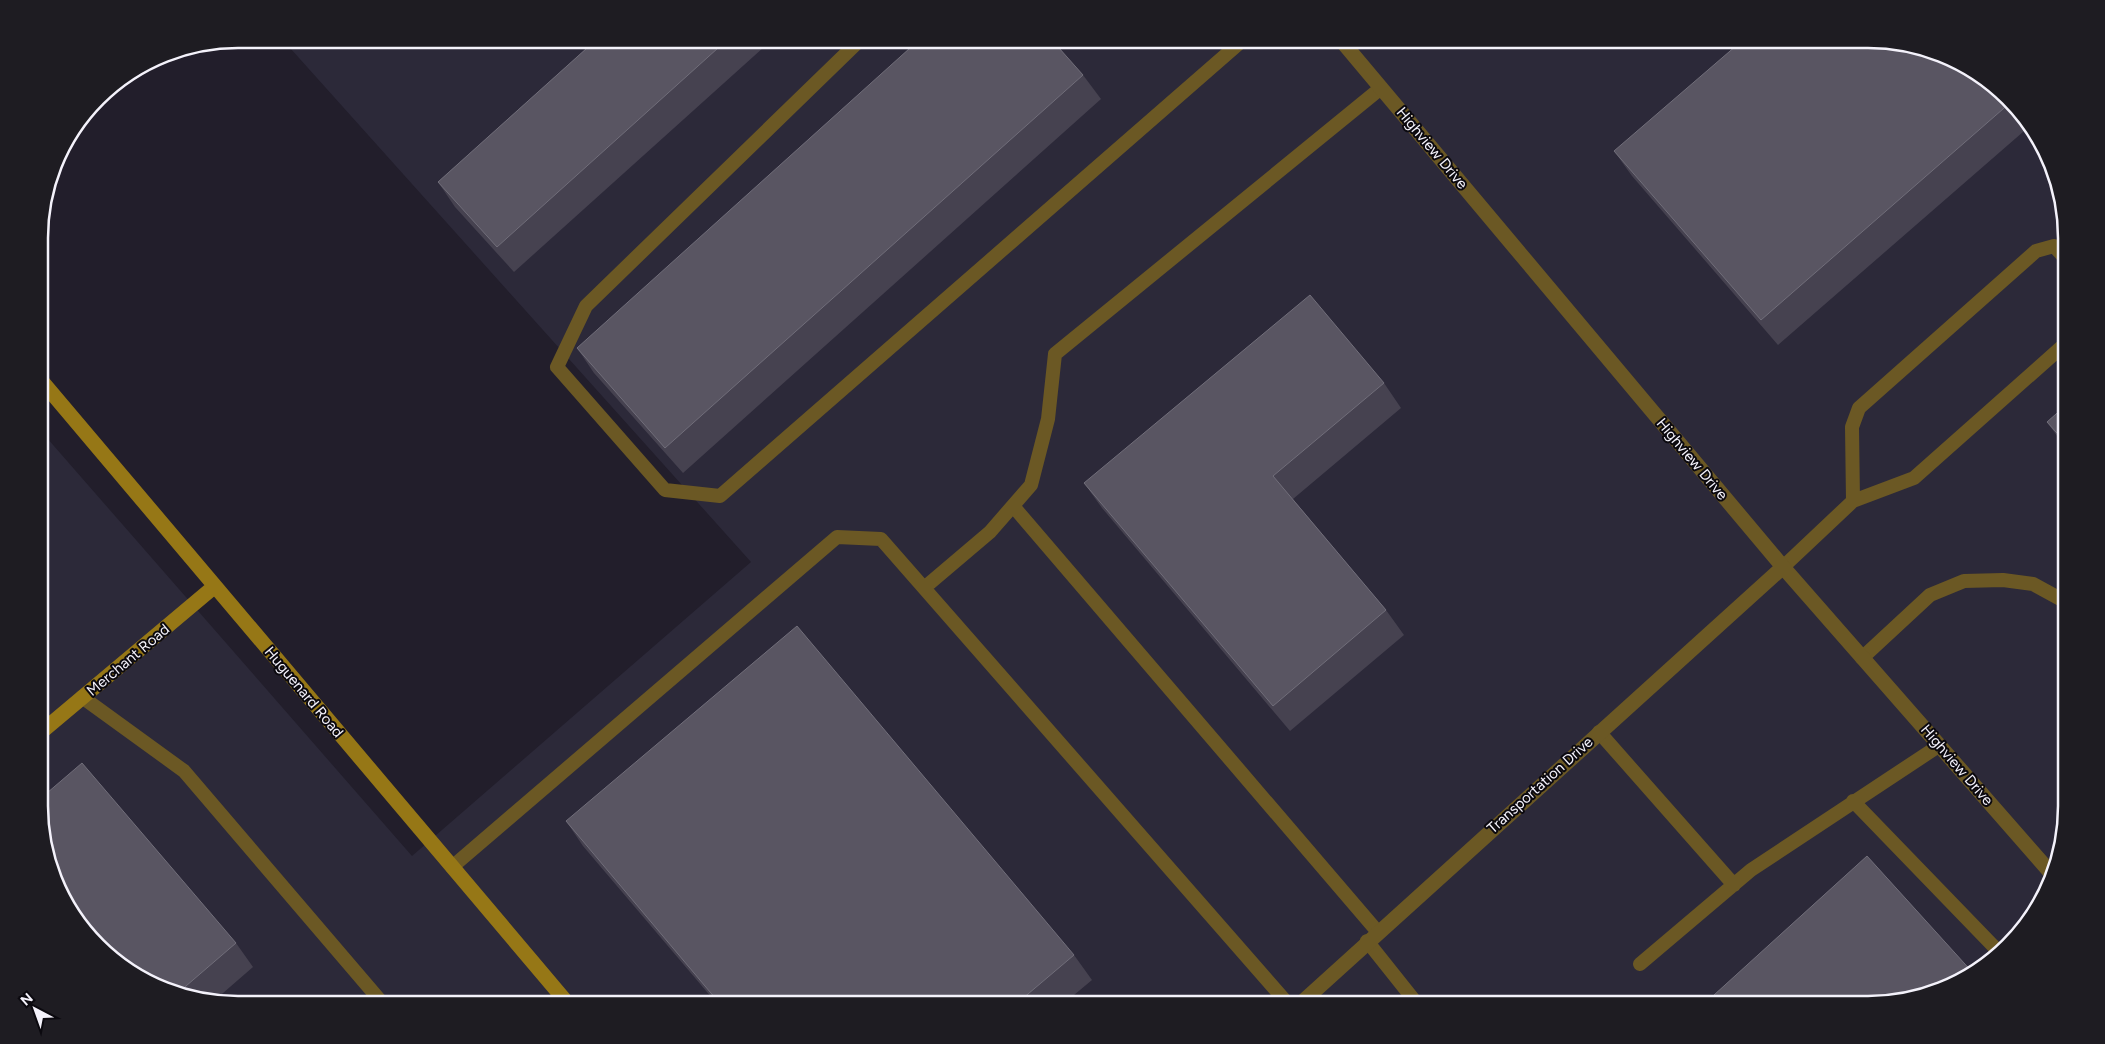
<svg xmlns="http://www.w3.org/2000/svg" width="2105" height="1044" font-family="Figtree,sans-serif">
<style>
.industrial{fill:#2c2939}
.lines{fill:none;stroke-linecap:round;stroke-linejoin:round}
.lane{stroke:#6b5824;stroke-width:14}
.street{stroke:#6b5824;stroke-width:15}
.secondary{stroke:#967716;stroke-width:15}
.wall{fill:#464250}
.building{fill:#595562;stroke:#716e7a}
.labels{text-anchor:middle;stroke-width:4;stroke-linejoin:round;paint-order:stroke}
.street-label{font-size:15px;fill:#f4f2fb;stroke:#0b090f}
.rim{fill:none;stroke:#f4f2fb;stroke-width:2.5}
</style>
<rect width="100%" height="100%" fill="#221e2b"/>
<path class="industrial" d="M282,39H1868L1998,88L2033,127L2065,212L2066,807L2046,894L2017,937L1978,972L1932,995L1880,1005H237L150,985L40,833V430L412,856L751,562Z"/>
<g class="lines">
<path class="lane" d="M861,39L586,306L557,367L665,490L720,496L1244,39
M1853,501L1852,427L1859,408L2036,251L2054,246L2065,258
M1013,506L1377,931
M1783,567L1853,501L1914,478L2065,344
M924,588L990,532L1031,485L1048,419L1055,354L1381,88
M1862,658L1930,595L1964,581L2003,580L2033,584L2066,602
M82,697L184,771L384,1005
M1599,732L1734,885
M1853,801L2000,953
M452,867L837,537L881,539L1289,1005
M1367,941L1418,1005
M1640,964L1751,870L1940,745"/>
<path class="street" d="M1340,39L1783,567L2051,873
M1299,1005L1783,567"/>
<path class="secondary" d="M40,379L569,1005
M40,733L215,586"/>
</g>
<path class="wall" d="M597,39H773L514,272L455,207L438,182Z
M1004,47L1083,75L1101,99L683,473L594,373L577,348Z
M1998,88L2031,125L1778,345L1632,176L1614,151Z
M1384,383L1401,408L1293,499L1386,610L1404,635L1290,731L1102,508L1084,483Z
M2065,406V447L2047,422Z
M566,821L1074,955L1092,980L1062,1005H718L583,846Z
M236,943L253,967L215,1000L150,985Z"/>
<path class="building" d="M597,39H728L497,247L438,182Z
M920,39H996L1004,47L1013,39H1051L1083,75L665,448L577,348Z
M1744,39H1868L1955,59L1998,88L2011,102L1761,320L1614,151Z
M1310,295L1384,383L1273,476L1386,610L1273,706L1084,483Z
M2065,406V442L2047,422Z
M797,626L1074,955L1015,1005H721L566,821Z
M82,763L236,943L179,992L150,985L80,927L54,882L40,833V799Z
M1867,856L1974,974L1932,995L1880,1005H1703Z"/>
<g class="labels">
<g class="street-label">
<text transform="translate(1432 148) rotate(50)" y="5">Highview Drive</text>
<text transform="translate(1692 459) rotate(50)" y="5">Highview Drive</text>
<text transform="translate(128 660) rotate(-40)" y="5">Merchant Road</text>
<text transform="translate(304 692) rotate(50)" y="5">Huguenard Road</text>
<text transform="translate(1957 765) rotate(49)" y="5">Highview Drive</text>
<text transform="translate(1540 785) rotate(-42)" y="5">Transportation Drive</text>
</g>
</g>
<path d="M0 0H2105V1044H0ZM238 48H1868A190 190 0 0 1 2058 238V806A190 190 0 0 1 1868 996H238A190 190 0 0 1 48 806V238A190 190 0 0 1 238 48Z" fill="#1e1c22" fill-rule="evenodd"/>
<path class="rim" d="M238 48H1868A190 190 0 0 1 2058 238V806A190 190 0 0 1 1868 996H238A190 190 0 0 1 48 806V238A190 190 0 0 1 238 48Z"/>
<g transform="translate(35 1009) rotate(319)" stroke="#0b090f" stroke-width="4" paint-order="stroke">
<path d="M0-4L9 19L0 12L-9 19Z" fill="#f4f2fb"/>
<text y="-8" font-size="14" font-weight="bold" text-anchor="middle" fill="#f4f2fb">N</text>
</g>
</svg>
